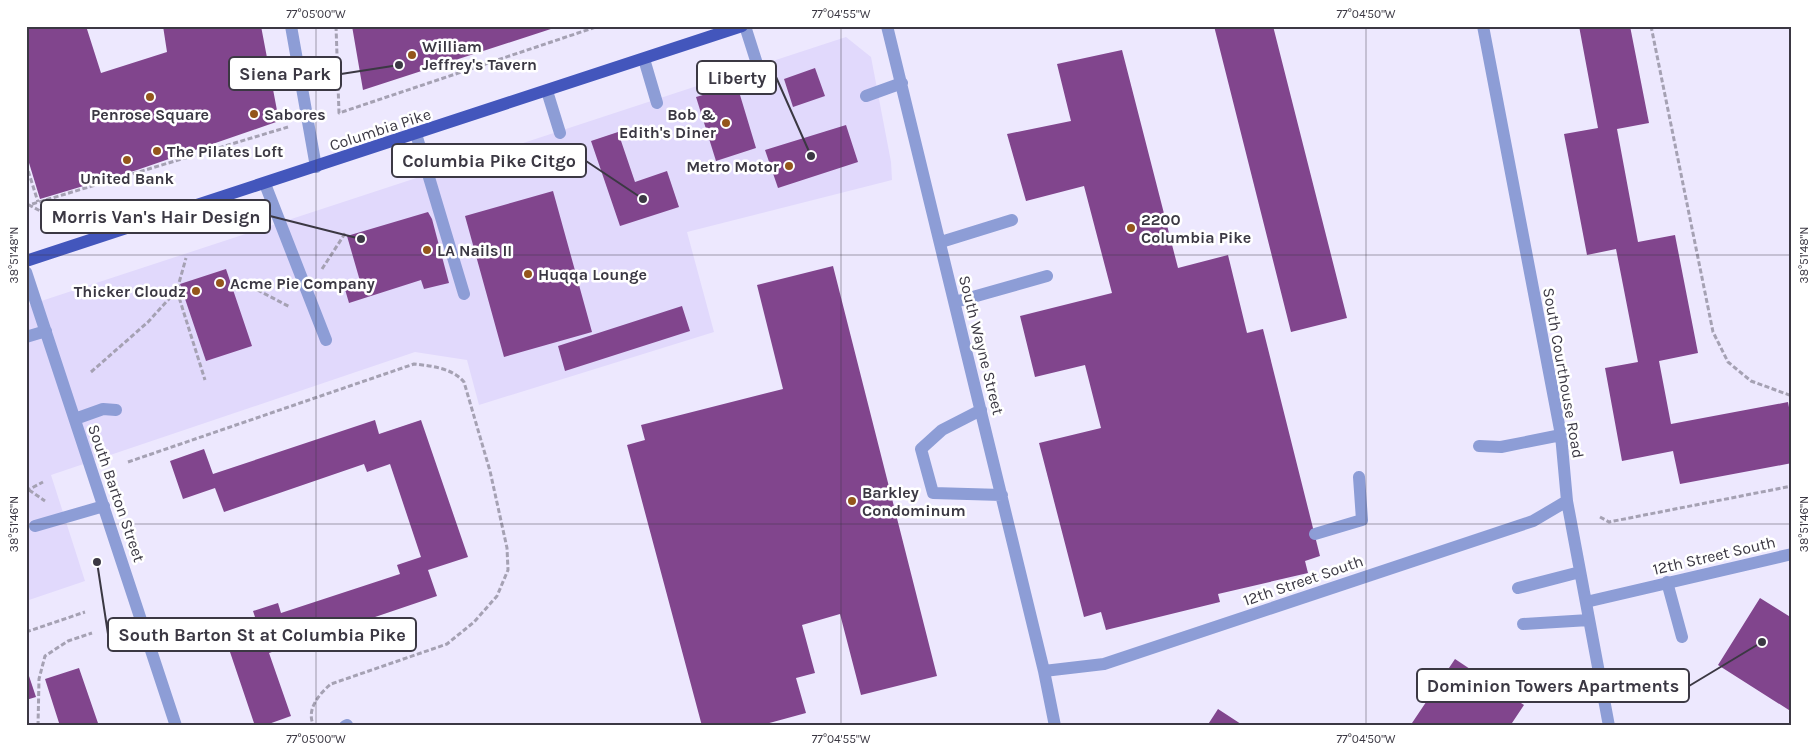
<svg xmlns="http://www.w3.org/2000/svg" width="1818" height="752" font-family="Karla,sans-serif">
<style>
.built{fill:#e1d9fc}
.building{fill:#81458d}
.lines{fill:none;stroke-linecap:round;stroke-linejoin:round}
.path{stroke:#a5a1b3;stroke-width:3;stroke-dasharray:5 2.5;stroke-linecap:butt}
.minor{stroke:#8d9dd6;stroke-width:12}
.major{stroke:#4356bc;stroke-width:12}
.ticks{fill:none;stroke:#3b3843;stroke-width:1;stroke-opacity:0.45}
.poi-dot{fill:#94561b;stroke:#fff;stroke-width:2}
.labels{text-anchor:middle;stroke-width:5;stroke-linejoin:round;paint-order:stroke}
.poi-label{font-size:16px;font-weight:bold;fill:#3b3843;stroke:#fff;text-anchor:start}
.street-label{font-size:16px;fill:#3b3843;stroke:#fff}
.leader{fill:none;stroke:#3b3843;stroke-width:2}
.callout-dot{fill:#3b3843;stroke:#fff;stroke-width:2}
.callout{fill:#fff;stroke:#3b3843;stroke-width:2}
.callout-label{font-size:18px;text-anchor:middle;font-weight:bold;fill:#3b3843}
.neatline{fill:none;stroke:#3b3843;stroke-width:2}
.ticks-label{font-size:12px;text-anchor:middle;fill:#3b3843}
</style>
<rect width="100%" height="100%" fill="#ede8fe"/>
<path class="built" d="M846,37L871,57L891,162L892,180L687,232L714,332L479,405L467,360L415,352L51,475L85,581L26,601V306Z"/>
<path class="building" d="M26,26H86L101,73L167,52L163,26H261L279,121L137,170L40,199L26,153Z
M352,26H557V27L363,90Z
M1214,26H1273L1347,318L1291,332Z
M1579,26H1630L1649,123L1617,129L1638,242L1675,235L1698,353L1659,361L1671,424L1788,402L1792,423V463L1680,484L1673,451L1622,461L1605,368L1638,362L1616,249L1587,255L1564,134L1598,128Z
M1122,50L1178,268L1228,255L1247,333L1263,329L1320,556L1305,561L1308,573L1218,594L1220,602L1106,630L1101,612L1084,617L1039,443L1101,428L1085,365L1035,377L1020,316L1112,293L1084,186L1026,201L1007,134L1071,121L1057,64Z
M815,68L825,96L793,107L784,79Z
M737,85L756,148L716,161L696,97Z
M846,125L858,162L778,188L765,150Z
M618,132L635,182L667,171L679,207L620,226L591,141Z
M553,191L592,332L504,357L465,216Z
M428,212L432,219L449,283L424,289L421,280L349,303L344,286L360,281L347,236Z
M833,266L937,676L861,695L840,614L802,625L815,673L796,678L806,713L758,726H702L627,445L645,440L641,425L783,389L757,285Z
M226,269L252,346L206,361L180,284Z
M682,306L690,331L565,371L558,346Z
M375,420L379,434L421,420L468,557L428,570L437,596L269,653L291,716L263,726H255L230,652L263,641L253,611L278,603L281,613L400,574L397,565L421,557L390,464L367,472L364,464L224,512L215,488L183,499L170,461L204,449L213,474Z
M1760,598L1792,618V712L1718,665Z
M1455,659L1524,705L1510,726H1410Z
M26,667L36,697L26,700Z
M79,668L99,726H60L45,679Z
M1218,709L1244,726H1207Z"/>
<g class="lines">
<path class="path" d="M336,26L339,113L599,26
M1651,26L1713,332L1728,362L1751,381L1792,396
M26,164L38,202
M46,214L29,205L288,127
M322,269L346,232
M244,283L290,307
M177,291L205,380
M91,372L148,322L177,290L186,258
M128,462L414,364C432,366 452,368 464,382L490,471L507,548L508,570L497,596L474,622L447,644L331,684C320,693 305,710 314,726
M29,490L45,501
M26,491L43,482
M1600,517L1609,522L1792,486
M26,632L85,612
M38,726L39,679L45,656L68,641L92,633"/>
<path class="minor" d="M291,26L316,167
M745,26L759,70
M887,26L1044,671L1055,726
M1483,26L1561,435L1567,501L1609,726
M644,59L657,103
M547,91L560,133
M866,96L902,83
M416,134L464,294
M265,184L326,340
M941,242L1012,220
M26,272L176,726
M955,302L1047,276
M26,337L46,331
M981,410L942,430L921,449L933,493L1002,495
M75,419L103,409L116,410
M1479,446L1501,447L1561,435
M35,526L104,506
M1315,534L1362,520L1359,477
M1667,582L1682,637
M1518,588L1580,572
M1586,602L1792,554
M1523,624L1589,620
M1044,671L1104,664L1533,521L1567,501
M345,726L347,725"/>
<path class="major" d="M26,261L742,26"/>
</g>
<path class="ticks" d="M316,26V726M841,26V726M1366,26V726M26,255H1792M26,524H1792"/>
<g class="poi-dot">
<circle cx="412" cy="55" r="5"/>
<circle cx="150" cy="97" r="5"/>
<circle cx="254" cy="114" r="5"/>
<circle cx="726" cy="123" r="5"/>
<circle cx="157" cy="151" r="5"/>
<circle cx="127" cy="160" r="5"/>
<circle cx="789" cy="166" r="5"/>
<circle cx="1131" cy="228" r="5"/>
<circle cx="427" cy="250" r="5"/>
<circle cx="528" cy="274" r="5"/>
<circle cx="220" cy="283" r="5"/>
<circle cx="196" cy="291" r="5"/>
<circle cx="852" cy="501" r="5"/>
</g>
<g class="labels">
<g class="poi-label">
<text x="422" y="52">William<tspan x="422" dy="18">Jeffrey's Tavern</tspan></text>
<text x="150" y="120" text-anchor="middle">Penrose Square</text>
<text x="264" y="120">Sabores</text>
<text x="716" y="120" text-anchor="end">Bob &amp;<tspan x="716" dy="18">Edith's Diner</tspan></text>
<text x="167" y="157">The Pilates Loft</text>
<text x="779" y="172" text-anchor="end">Metro Motor</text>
<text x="127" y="184" text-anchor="middle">United Bank</text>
<text x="1141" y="225">2200<tspan x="1141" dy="18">Columbia Pike</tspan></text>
<text x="437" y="256">LA Nails II</text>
<text x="538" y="280">Huqqa Lounge</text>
<text x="230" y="289">Acme Pie Company</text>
<text x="186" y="297" text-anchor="end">Thicker Cloudz</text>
<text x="862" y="498">Barkley<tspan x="862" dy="18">Condominum</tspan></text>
</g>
<g class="street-label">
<text transform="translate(380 129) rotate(-18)" y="6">Columbia Pike</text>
<text transform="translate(982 345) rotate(76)" y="6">South Wayne Street</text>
<text transform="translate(1564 373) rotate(80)" y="6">South Courthouse Road</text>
<text transform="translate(117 493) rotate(71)" y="6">South Barton Street</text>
<text transform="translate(1714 555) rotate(-13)" y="6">12th Street South</text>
<text transform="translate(1303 580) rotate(-19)" y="6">12th Street South</text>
</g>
</g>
<path class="leader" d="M399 65L341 74M811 156L776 77M643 199L586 161M361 239L270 216M97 562L108 634M1762 642L1689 686"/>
<g class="callout-dot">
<circle cx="399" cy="65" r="5"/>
<circle cx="811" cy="156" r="5"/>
<circle cx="643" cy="199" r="5"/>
<circle cx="361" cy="239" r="5"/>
<circle cx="97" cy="562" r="5"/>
<circle cx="1762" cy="642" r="5"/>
</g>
<g class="callout">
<rect x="229" y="57" width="112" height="33" rx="5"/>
<rect x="697" y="61" width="79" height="33" rx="5"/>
<rect x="392" y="144" width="194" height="33" rx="5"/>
<rect x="41" y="200" width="229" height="33" rx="5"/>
<rect x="108" y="618" width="308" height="33" rx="5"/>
<rect x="1417" y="669" width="272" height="33" rx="5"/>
</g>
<g class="callout-label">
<text x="285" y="80">Siena Park</text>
<text x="737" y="84">Liberty</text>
<text x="489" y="167">Columbia Pike Citgo</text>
<text x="156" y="223">Morris Van's Hair Design</text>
<text x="262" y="641">South Barton St at Columbia Pike</text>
<text x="1553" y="692">Dominion Towers Apartments</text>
</g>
<rect width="1818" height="752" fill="none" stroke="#ffffff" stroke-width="55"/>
<rect x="28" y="28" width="1762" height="696" class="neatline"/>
<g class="ticks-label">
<text x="316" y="18">77°05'00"W</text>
<text x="841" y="18">77°04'55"W</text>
<text x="1366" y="18">77°04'50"W</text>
<text transform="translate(14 255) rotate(-90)" y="4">38°51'48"N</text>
<text transform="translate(1804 255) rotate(-90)" y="4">38°51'48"N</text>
<text transform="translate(14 524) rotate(-90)" y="4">38°51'46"N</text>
<text transform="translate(1804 524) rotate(-90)" y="4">38°51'46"N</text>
<text x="316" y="743">77°05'00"W</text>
<text x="841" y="743">77°04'55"W</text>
<text x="1366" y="743">77°04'50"W</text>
</g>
</svg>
